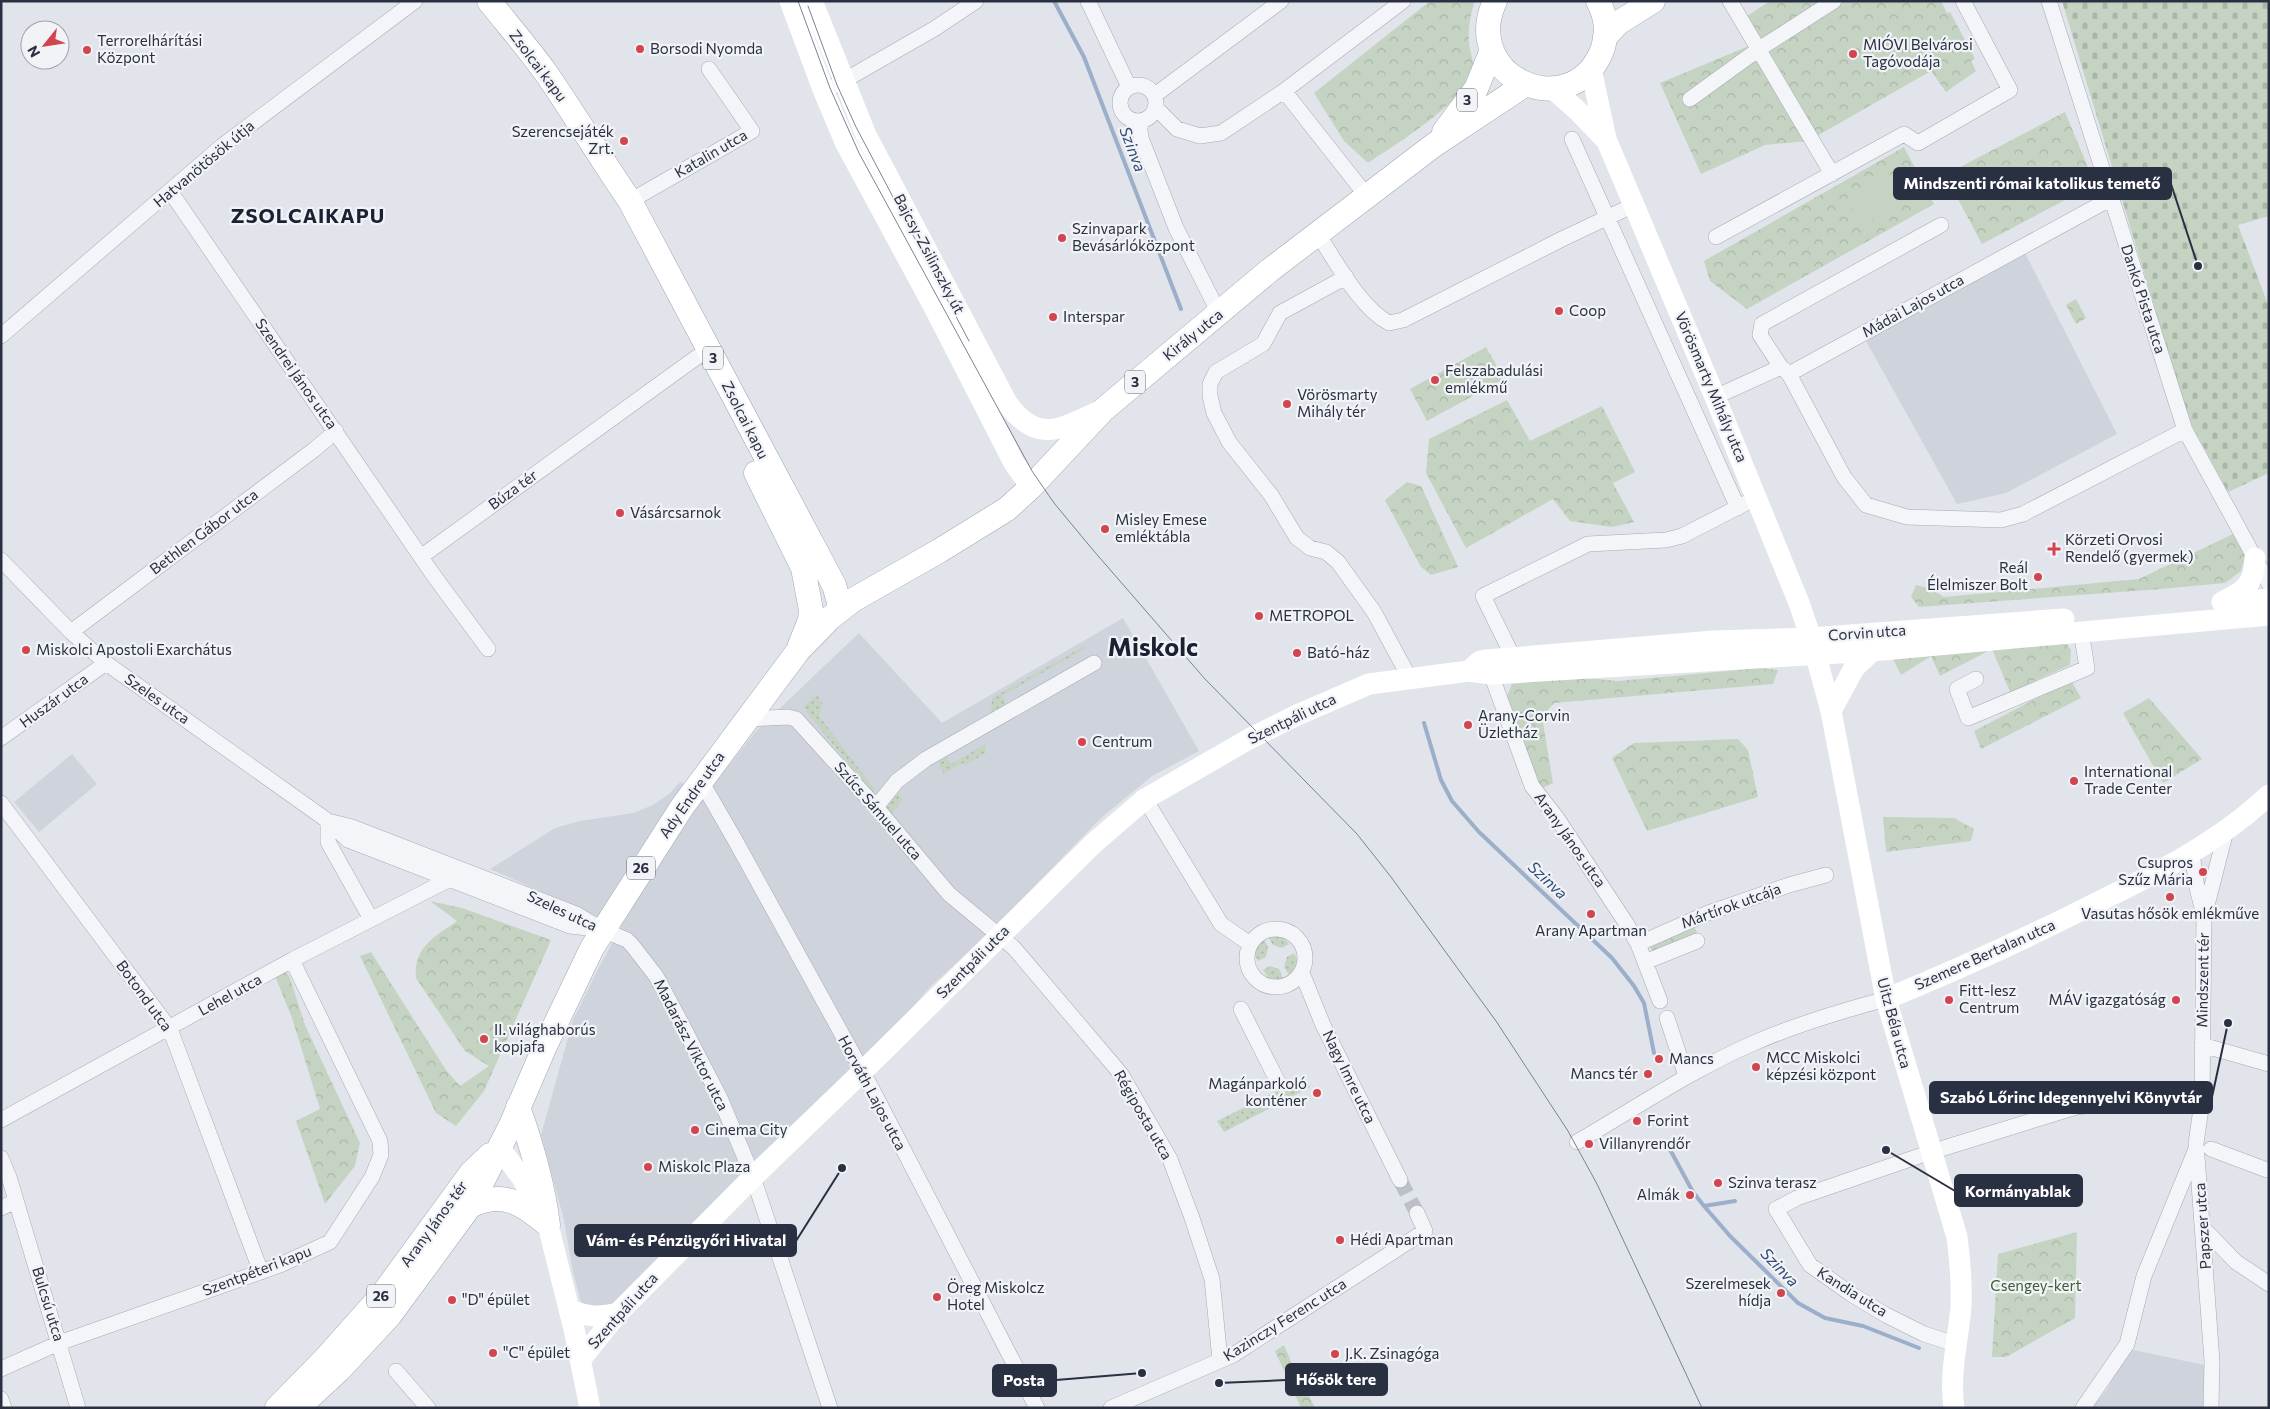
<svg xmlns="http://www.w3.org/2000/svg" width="2270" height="1409" font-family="Commissioner,sans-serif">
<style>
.built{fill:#cfd3dc}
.grass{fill:url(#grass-dots)}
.cemetery{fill:url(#cemetery-stones)}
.park{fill:url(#park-crowns)}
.pitch{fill:#c5d4c2}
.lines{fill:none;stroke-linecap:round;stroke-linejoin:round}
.stream{stroke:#9bafcb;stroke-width:4}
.street-tunnel{stroke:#bcc0c8;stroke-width:15;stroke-dasharray:15 8;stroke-linecap:butt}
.street-casing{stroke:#a6aab4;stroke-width:16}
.primary-casing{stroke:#a0a7b6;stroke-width:25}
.street{stroke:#f4f5f8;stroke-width:15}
.secondary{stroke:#fff;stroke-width:21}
.primary{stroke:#fff;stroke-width:24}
.tram{stroke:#7a8294;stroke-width:1}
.poi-dot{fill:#d2444f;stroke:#f1f3f7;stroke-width:2}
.labels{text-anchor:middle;stroke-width:4.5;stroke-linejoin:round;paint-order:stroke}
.shield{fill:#f1f3f7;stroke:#656a78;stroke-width:1}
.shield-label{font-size:14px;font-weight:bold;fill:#293042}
.poi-label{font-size:15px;fill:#293042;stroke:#f1f3f7;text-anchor:start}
.street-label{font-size:15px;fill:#293042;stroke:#f1f3f7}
.park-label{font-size:15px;fill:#3b5e36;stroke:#f1f3f7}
.water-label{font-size:16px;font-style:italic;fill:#324c77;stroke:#f1f3f7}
.district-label{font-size:20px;font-weight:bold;letter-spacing:1px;fill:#1b2133;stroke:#f1f3f7}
.town-label{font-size:25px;font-weight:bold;fill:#1b2133;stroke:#f1f3f7}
.leader{fill:none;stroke:#293042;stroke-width:2}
.callout-dot{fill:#293042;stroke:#f1f3f7;stroke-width:2}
.callout{fill:#293042;stroke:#293042;stroke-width:2}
.callout-label{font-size:16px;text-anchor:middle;font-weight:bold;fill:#fff}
</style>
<defs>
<pattern id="grass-dots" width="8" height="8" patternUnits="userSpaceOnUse" patternTransform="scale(1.25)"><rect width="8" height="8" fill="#c5d4c2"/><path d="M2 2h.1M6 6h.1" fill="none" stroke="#a9b6a8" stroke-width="1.8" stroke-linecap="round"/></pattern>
<pattern id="cemetery-stones" width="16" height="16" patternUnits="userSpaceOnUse" patternTransform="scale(1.25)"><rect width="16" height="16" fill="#c5d4c2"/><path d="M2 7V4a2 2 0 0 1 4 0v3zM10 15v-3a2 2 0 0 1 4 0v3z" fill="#a9b6a8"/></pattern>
<pattern id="park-crowns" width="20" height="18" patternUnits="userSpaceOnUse" patternTransform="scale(1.25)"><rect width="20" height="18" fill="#c5d4c2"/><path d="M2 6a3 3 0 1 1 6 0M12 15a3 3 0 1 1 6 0" fill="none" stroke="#a9b6a8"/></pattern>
</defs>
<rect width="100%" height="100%" fill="#e1e4ea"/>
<path class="built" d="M2023,249L2117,434L2006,493L1957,504L1866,341Z
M1123,618L1199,751L1152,776L1101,818L985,937L930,987L864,1064L618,1313L582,1306L573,1272L564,1220L541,1135L573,1020L598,969L621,927L490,869L555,828L580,821L633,813L653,805L669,794L680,782L705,795L757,730L859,633L942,723Z
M72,754L97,784L39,832L14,802Z
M2129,1349L2204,1365L2206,1408H2092L2106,1391Z"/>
<path class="grass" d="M1084,646L1086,648L1002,696L1007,705L991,714L992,698Z
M817,695L823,704L819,716L875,790L872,793L803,707Z
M985,744L986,753L965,765L963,763L944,774L937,760L944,754L951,764Z
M896,793H898L903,800L891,814L886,805Z
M1275,932L1280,933L1289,944L1282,948L1273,945L1268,937Z
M1264,939L1268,947L1266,957L1258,961L1254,953V948Z
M1294,953C1300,963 1299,969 1289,975L1284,967L1287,957Z
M1270,966L1279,969L1283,978L1277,982L1268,977L1263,970Z
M1305,1077L1310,1087L1224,1132L1217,1121Z"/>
<path class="cemetery" d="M2062,1H2269V216L2238,225L2269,307V473L2228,492L2188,418Z"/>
<path class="park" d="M1430,1H1475C1470,15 1468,28 1469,43C1470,52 1474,61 1473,69C1469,100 1393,146 1368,163L1344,141L1314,93Z
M1770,1H1941L1947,13L1950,12L1975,59L1971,61L1976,71L1946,92L1931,71L1808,141L1765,145L1701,174L1660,83L1751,45L1744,18Z
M2065,112L2095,184L1982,244L1945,175Z
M1904,147L1934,204L1747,309L1710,281L1704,261Z
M2076,299L2086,318L2076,324L2066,305Z
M1486,347L1504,379L1427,421L1410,389Z
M1507,400L1530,441L1602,406L1635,472L1613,483L1634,522L1612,527L1570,521L1553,499L1466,548L1426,473L1429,439Z
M1407,482L1421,486L1458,567L1431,575L1421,567L1385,500Z
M2233,534L2240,541L2245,557L2241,571L2225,583L2161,589L1919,607L1911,597L1916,585L1929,588L1944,597L2139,579Z
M2061,636L2071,650L2070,665L2010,692L1992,649L1940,676L1931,656L1901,675L1893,659Z
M1760,668L1778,670L1773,684L1554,703L1542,717L1553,783L1541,789L1506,699L1512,684L1575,677L1618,681Z
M2071,680L2081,698L1981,749L1974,731Z
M2149,698L2202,759L2163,783L2123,713Z
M1738,739L1748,750L1758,797L1647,831L1612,758L1634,743Z
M1883,817L1954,818L1974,829L1971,841L1886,852Z
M430,901L462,908L551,940L484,1091L456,1126L436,1113L360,956L371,952L446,1070L460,1086L489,1066L465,1051L416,978C413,947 435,937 457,921Z
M1694,926L1699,937L1654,956L1650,946Z
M273,971H286L290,978L305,1025L360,1143L355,1166L325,1204L296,1121L320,1109L292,1018Z
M2077,1232L2075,1318L2006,1357H1992L1998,1254Z
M1284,1345L1295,1371H1297L1315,1408H1301L1275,1351Z"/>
<path class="pitch" d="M1896,172L1911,200L1862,226L1847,198Z"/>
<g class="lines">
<path class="stream" d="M1054,1L1084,57L1181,309
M1424,723L1441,780L1452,801L1479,832L1612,958L1634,986L1644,1003L1654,1053
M1667,1144L1693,1192L1704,1206L1730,1236L1798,1303L1825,1318L1863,1326L1919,1348
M1704,1206L1735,1201"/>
<path class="street-tunnel" d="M1400,1180L1417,1213"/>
<g class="street-casing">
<path id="street" d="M1088,1L1129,87
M1730,1L1832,174
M2049,1L2185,430L2269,584
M1120 103a18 18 0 1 1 36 0a18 18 0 1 1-36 0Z
M1284,91L1366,195
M824,92L934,29L976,1
M1155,95L1281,1
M1690,99L1759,49L1834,1
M1156,108L1177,129L1200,136L1221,133L1284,91L1403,1
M1139,121L1141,138L1176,228L1219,313
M1572,139L1738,508
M170,191L434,576L488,649
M630,201L752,131L709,69
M1317,233C1336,261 1359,307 1389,323L1403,320L1562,239L1634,205
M1716,237L1904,134L1918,143L2010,90L1963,1
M1346,277L1280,313L1263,344L1216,372L1210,384V396L1214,413L1229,442L1271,495L1297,538L1310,548L1326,552L1338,562L1374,612L1409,677
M1,336L222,146L415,1
M1781,367L1760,335L1762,324L1941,225
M1789,374L2110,199
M1715,397L1781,367L1789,374L1844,477L1866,505L1907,517L2001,520L2023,514L2185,430
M422,556L697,357
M1,560L71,632L106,663L328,821L348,840L570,926L597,929
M71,632L315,449L336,431
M1506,663L1513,657L1483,596L1588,544L1666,540L1682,536L1746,503
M1488,666L1532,786L1557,818L1626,923L1638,944L1660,1001
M1976,679L1957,689L1968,718L2087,668L2081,631
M746,719L788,717L796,719L876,807L949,894L1014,948L1121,1074L1170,1159L1192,1218L1212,1279L1220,1360
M1,738L106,663
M701,781L735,840L871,1087L1037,1408
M1145,799L1221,924L1250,944
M1,803L170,1029L261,1272
M876,807L897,781L926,759L1094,663
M328,821L352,827L576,914L603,930L627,940L632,945L656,976L678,1017L720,1098L753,1177L830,1408
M328,821V842L371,919
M2192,853L2197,888L2204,915L2202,1102L2196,1143L2212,1361L2211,1408
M2205,913L2226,831
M1247 958a29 29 0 1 1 58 0a29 29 0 1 1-58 0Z
M1638,944L1708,913L1789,885L1826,875
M1645,962L1697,941
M1302,973L1323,1025L1400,1180
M1241,1009L1278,1082
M1667,1018L1686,1076
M2202,1045L2269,1064
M1,1120L292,960L448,880L450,874
M1577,1142C1636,1108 1693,1069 1756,1042C1798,1024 1841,1011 1886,999
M2211,1149L2267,1170
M1,1158L9,1177L78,1408
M1,1208L16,1201
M2203,1228L2236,1262L2269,1284
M1955,1344L1924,1334L1886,1315L1851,1294L1810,1265L1776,1209L1797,1198L1931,1152L2076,1107L2125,1101L2202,1102
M1,1369L59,1343L280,1265L330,1242L372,1177L381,1155L380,1141L292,960
M396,1371L428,1408
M1,1399L4,1408
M1111,1408L1233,1355L1425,1231L1417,1213
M2083,1408L2127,1344L2144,1276L2196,1149"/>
</g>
<g class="primary-casing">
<path id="primary" d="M489,1C508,25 528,48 546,73C575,115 601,159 630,201L834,585L841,609
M1495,1C1460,77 1569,125 1601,53C1608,36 1607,17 1598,1
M1605,37L1618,23L1653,1
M1444,132L1476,89L1492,50
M756,473L803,568L811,610L810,620L800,645
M518,1107C532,1146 543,1183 548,1225
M470,1206C503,1190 522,1203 548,1225
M277,1408L325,1359L382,1295L471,1173L490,1155
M298,1408L339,1370L390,1315L470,1206L511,1125L545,1046L592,948L682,807L798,651L830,618L853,600L939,551L1007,509L1031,487L1103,410L1270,270L1434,145L1526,84"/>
</g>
<use href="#street" class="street"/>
<path class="secondary" d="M790,1L824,92L845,142L934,307L1014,463L1031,487
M812,1L866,135L1007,403C1038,446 1062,428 1102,410
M1591,69L1606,139L1715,397L1799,603L1811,638L1831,711L1886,999L1957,1237C1960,1260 1962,1283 1961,1307C1958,1341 1949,1373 1954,1408
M1552,88L1579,112L1605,139
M2222,602C2245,591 2254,585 2255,558
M2229,603L2269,599
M1470,670L1480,661L1486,660L1714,641L1811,638L2064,619
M1831,711L1854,668L1872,651
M1886,999C1957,970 2027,938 2096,903C2157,873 2218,843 2269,795
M499,1147L522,1178L548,1225L574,1329L590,1408
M569,1309C587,1317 599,1318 618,1313
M581,1359L618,1313L753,1177L862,1072L1094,843L1145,799L1249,739L1297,715L1369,684L1469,671L1491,674L1872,651L2269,615"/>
<use href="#primary" class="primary"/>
<path class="tram" d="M798,1L830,88L859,153L1032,471L1054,503L1093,550L1205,679L1357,834L1391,877L1496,1021L1568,1131L1597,1184L1702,1408
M808,6L837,85L856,127L969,341"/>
</g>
<g class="poi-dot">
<circle cx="640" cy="49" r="5"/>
<circle cx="87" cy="50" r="5"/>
<circle cx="1853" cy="54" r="5"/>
<circle cx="624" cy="141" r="5"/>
<circle cx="1062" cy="238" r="5"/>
<circle cx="1559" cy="311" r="5"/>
<circle cx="1053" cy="317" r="5"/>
<circle cx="1435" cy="380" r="5"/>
<circle cx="1287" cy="404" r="5"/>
<circle cx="620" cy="513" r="5"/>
<circle cx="1105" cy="529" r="5"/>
<path d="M2051.5 541.5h5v5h5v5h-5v5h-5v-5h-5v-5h5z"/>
<circle cx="2038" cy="577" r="5"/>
<circle cx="1259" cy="616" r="5"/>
<circle cx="26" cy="650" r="5"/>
<circle cx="1297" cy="653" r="5"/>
<circle cx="1468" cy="725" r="5"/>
<circle cx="1082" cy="742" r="5"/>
<circle cx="2074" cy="781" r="5"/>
<circle cx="2203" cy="872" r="5"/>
<circle cx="2170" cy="897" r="5"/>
<circle cx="1591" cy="914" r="5"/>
<circle cx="1949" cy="1000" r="5"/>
<circle cx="2176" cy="1000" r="5"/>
<circle cx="484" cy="1039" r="5"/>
<circle cx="1659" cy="1059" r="5"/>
<circle cx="1756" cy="1067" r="5"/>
<circle cx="1648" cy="1074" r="5"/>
<circle cx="1317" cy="1093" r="5"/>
<circle cx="1637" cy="1121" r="5"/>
<circle cx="695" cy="1130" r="5"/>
<circle cx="1589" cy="1144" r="5"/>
<circle cx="648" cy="1167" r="5"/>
<circle cx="1718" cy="1183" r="5"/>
<circle cx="1690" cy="1195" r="5"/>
<circle cx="1340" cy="1240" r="5"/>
<circle cx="1781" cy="1293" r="5"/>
<circle cx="937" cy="1297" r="5"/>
<circle cx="452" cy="1300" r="5"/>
<circle cx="493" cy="1353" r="5"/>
<circle cx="1335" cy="1354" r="5"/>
</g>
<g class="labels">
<g class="shield">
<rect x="1457" y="88.5" width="20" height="23" rx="4"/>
<rect x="703" y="346.5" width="20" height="23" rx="4"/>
<rect x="1125" y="370.5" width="20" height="23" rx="4"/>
<rect x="627" y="856.5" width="28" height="23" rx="4"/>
<rect x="367" y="1284.5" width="28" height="23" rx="4"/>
</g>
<g class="shield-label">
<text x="1467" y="105">3</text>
<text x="713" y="363">3</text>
<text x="1135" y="387">3</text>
<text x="641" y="873">26</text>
<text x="381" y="1301">26</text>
</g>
<g class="poi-label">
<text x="97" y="46">Terrorelhárítási<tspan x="97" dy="17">Központ</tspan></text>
<text x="1863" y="50">MIÓVI Belvárosi<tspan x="1863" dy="17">Tagóvodája</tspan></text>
<text x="650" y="54">Borsodi Nyomda</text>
<text x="614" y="137" text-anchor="end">Szerencsejáték<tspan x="614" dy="17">Zrt.</tspan></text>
<text x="1072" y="234">Szinvapark<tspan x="1072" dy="17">Bevásárlóközpont</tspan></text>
<text x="1569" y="316">Coop</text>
<text x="1063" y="322">Interspar</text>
<text x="1445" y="376">Felszabadulási<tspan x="1445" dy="17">emlékmű</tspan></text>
<text x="1297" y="400">Vörösmarty<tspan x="1297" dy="17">Mihály tér</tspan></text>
<text x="630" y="518">Vásárcsarnok</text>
<text x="1115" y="525">Misley Emese<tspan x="1115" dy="17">emléktábla</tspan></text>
<text x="2065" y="545">Körzeti Orvosi<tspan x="2065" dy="17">Rendelő (gyermek)</tspan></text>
<text x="2028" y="573" text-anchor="end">Reál<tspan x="2028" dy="17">Élelmiszer Bolt</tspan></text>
<text x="1269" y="621">METROPOL</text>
<text x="36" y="655">Miskolci Apostoli Exarchátus</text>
<text x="1307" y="658">Bató-ház</text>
<text x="1478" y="721">Arany-Corvin<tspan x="1478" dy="17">Üzletház</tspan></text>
<text x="1092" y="747">Centrum</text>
<text x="2084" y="777">International<tspan x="2084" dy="17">Trade Center</tspan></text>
<text x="2193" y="868" text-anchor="end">Csupros<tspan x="2193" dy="17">Szűz Mária</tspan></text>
<text x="2170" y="919" text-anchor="middle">Vasutas hősök emlékműve</text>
<text x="1591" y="936" text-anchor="middle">Arany Apartman</text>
<text x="1959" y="996">Fitt-lesz<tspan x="1959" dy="17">Centrum</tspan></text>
<text x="2166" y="1005" text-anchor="end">MÁV igazgatóság</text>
<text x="494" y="1035">II. világhaborús<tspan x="494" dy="17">kopjafa</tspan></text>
<text x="1766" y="1063">MCC Miskolci<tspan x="1766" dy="17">képzési központ</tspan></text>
<text x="1669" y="1064">Mancs</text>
<text x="1638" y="1079" text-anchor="end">Mancs tér</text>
<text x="1307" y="1089" text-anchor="end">Magánparkoló<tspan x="1307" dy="17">konténer</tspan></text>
<text x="1647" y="1126">Forint</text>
<text x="705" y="1135">Cinema City</text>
<text x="1599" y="1149">Villanyrendőr</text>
<text x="658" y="1172">Miskolc Plaza</text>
<text x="1728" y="1188">Szinva terasz</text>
<text x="1680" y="1200" text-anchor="end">Almák</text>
<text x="1350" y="1245">Hédi Apartman</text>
<text x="1771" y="1289" text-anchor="end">Szerelmesek<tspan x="1771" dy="17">hídja</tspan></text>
<text x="947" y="1293">Öreg Miskolcz<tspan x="947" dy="17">Hotel</tspan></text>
<text x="462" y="1305">"D" épület</text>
<text x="503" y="1358">"C" épület</text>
<text x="1345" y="1359">J.K. Zsinagóga</text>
</g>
<g class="street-label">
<text transform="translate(538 66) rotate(53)" y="5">Zsolcai kapu</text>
<text transform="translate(711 154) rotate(-30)" y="5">Katalin utca</text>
<text transform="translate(204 164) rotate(-40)" y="5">Hatvanötösök útja</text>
<text transform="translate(929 254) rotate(62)" y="5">Bajcsy-Zsilinszky út</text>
<text transform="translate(2143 299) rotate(72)" y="5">Dankó Pista utca</text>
<text transform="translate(1913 306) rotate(-29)" y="5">Mádai Lajos utca</text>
<text transform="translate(1193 335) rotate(-39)" y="5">Király utca</text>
<text transform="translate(296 374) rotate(55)" y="5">Szendrei János utca</text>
<text transform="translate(1711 387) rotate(67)" y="5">Vörösmarty Mihály utca</text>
<text transform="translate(745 420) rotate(63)" y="5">Zsolcai kapu</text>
<text transform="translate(513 490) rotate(-36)" y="5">Búza tér</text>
<text transform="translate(204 532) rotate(-37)" y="5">Bethlen Gábor utca</text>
<text transform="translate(1867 633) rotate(-4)" y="5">Corvin utca</text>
<text transform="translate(157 699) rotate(35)" y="5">Szeles utca</text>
<text transform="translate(54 701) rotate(-36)" y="5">Huszár utca</text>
<text transform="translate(1292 719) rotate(-26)" y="5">Szentpáli utca</text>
<text transform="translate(692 795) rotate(-55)" y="5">Ady Endre utca</text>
<text transform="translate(878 811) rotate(49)" y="5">Szűcs Sámuel utca</text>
<text transform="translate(1570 840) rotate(55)" y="5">Arany János utca</text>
<text transform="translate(1731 906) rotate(-20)" y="5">Mártírok utcája</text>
<text transform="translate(562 911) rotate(25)" y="5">Szeles utca</text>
<text transform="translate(1985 955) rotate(-24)" y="5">Szemere Bertalan utca</text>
<text transform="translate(973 962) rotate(-45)" y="5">Szentpáli utca</text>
<text transform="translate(2203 980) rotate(-89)" y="5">Mindszent tér</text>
<text transform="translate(230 995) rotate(-29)" y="5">Lehel utca</text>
<text transform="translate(144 996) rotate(54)" y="5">Botond utca</text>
<text transform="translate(1894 1023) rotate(75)" y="5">Uitz Béla utca</text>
<text transform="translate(691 1045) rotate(63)" y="5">Madarász Viktor utca</text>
<text transform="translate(1349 1077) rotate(64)" y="5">Nagy Imre utca</text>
<text transform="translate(872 1093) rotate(62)" y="5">Horváth Lajos utca</text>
<text transform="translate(1143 1115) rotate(60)" y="5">Régiposta utca</text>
<text transform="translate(434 1224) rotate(-54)" y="5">Arany János tér</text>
<text transform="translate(2203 1226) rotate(-94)" y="5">Papszer utca</text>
<text transform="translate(257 1271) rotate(-21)" y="5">Szentpéteri kapu</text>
<text transform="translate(1852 1292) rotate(32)" y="5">Kandia utca</text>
<text transform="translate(48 1304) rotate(73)" y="5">Bulcsú utca</text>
<text transform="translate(623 1311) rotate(-48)" y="5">Szentpáli utca</text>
<text transform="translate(1285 1320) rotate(-32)" y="5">Kazinczy Ferenc utca</text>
</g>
<g class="park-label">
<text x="2036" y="1291">Csengey-kert</text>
</g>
<g class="water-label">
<text transform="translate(1133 149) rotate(69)" y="6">Szinva</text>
<text transform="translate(1548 880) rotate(43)" y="6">Szinva</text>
<text transform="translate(1780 1267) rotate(46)" y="6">Szinva</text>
</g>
<g class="district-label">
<text x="308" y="223">ZSOLCAIKAPU</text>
</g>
<g class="town-label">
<text x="1153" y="656">Miskolc</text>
</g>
</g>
<path class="leader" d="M2198 266L2171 184M2228 1023L2212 1097M1886 1150L1955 1191M842 1168L796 1241M1219 1383L1286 1380M1142 1373L1056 1380"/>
<g class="callout-dot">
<circle cx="2198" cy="266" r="5"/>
<circle cx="2228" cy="1023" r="5"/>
<circle cx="1886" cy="1150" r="5"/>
<circle cx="842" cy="1168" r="5"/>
<circle cx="1219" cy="1383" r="5"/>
<circle cx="1142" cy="1373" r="5"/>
</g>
<g class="callout">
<rect x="1894" y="168" width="277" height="31" rx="5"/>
<rect x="1930" y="1082" width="282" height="31" rx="5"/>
<rect x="1955" y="1175" width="127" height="31" rx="5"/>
<rect x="575" y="1225" width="221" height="31" rx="5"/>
<rect x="1286" y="1364" width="101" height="31" rx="5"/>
<rect x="993" y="1365" width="63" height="31" rx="5"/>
</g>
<g class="callout-label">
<text x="2032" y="189">Mindszenti római katolikus temető</text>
<text x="2071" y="1103">Szabó Lőrinc Idegennyelvi Könyvtár</text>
<text x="2018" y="1197">Kormányablak</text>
<text x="686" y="1246">Vám- és Pénzügyőri Hivatal</text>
<text x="1336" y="1385">Hősök tere</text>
<text x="1024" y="1386">Posta</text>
</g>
<rect width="2270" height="1409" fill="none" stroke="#293042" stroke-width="5"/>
<g transform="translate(45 45) rotate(240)"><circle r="24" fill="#f1f3f7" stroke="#a1a5af"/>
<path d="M0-4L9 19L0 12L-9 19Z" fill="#d2444f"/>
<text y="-8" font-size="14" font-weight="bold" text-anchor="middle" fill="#293042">N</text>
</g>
</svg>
